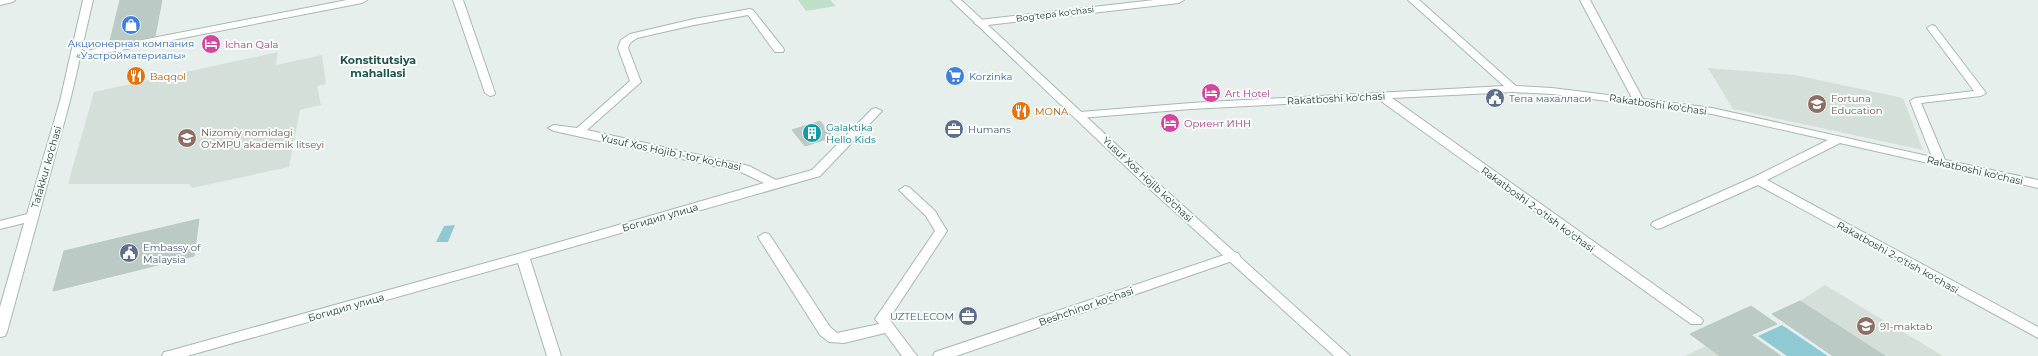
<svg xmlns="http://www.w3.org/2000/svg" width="2038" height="356" font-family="Montserrat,sans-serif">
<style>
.built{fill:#d4dfda}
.green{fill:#bfe0c8}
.water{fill:#8ec9d4}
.building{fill:#bbcac4;stroke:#b8c9c2}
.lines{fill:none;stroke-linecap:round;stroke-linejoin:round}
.minor-casing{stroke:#a8b8b2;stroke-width:2}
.secondary-casing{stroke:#a4bbb3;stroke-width:2}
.minor{fill:#fff;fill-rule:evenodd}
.secondary{fill:#fff;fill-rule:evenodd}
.labels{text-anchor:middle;stroke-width:4;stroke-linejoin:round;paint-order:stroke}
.far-street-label{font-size:9px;fill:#24423a;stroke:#f7fbf9}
.shop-label{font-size:10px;fill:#366cbe;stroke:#f7fbf9}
.hotel-label{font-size:10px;fill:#b23c85;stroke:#f7fbf9;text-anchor:start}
.food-label{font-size:10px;fill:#c56008;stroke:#f7fbf9;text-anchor:start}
.street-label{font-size:10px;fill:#24423a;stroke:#f7fbf9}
.service-label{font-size:10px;fill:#4e5e75;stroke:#f7fbf9;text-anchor:start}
.education-label{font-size:10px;fill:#785e54;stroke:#f7fbf9;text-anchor:start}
.culture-label{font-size:10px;fill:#0d838f;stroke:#f7fbf9;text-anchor:start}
.neighbourhood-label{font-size:11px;font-weight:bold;fill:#1f5548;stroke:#f7fbf9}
</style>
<rect width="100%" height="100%" fill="#e6efeb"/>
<path class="built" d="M278,52L276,65L322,55L326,84L317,86L321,105L300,110L289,167L192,188L189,184H68L94,92Z
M1708,68L1795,75L1903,98L1923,150L1733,109Z
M1825,285L1943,356H1880L1800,301Z
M1706,346L1720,356H1685Z"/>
<path class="green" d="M798,0H830L836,6L806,11Z"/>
<path class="water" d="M455,225L448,242H436L444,226Z
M1782,325L1828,356H1787L1758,336Z"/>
<path class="building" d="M120,0H162L155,36L109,45Z
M820,121L833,137L805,146L792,130Z
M199,219L194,256L53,291L64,251Z
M1800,301L1885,356H1833L1772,314Z
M1751,306L1777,324L1751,335L1781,356H1720L1690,334Z"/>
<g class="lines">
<g class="minor-casing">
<path id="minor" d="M0,0H15L13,2L0,5Z
M83,0H93L81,52L347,0H367L362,3L80,58L70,101L7,332L5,336L0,337V307L24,223L0,229V221L27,214L60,101Z
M453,0H463L495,93L494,95L490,96L485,93Z
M1154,0H1184L1179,3L979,26L974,23L979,20Z
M1408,0H1419L1516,86L1552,88L1632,98L1580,0H1590L1643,99L1712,108L1932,157L1910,101L1915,98L1974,91L1927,28L1932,25L1935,26L1986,93L1981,96L1921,103L1945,160L2038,180V188L1840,143L1767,180L2038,327V338L1758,185L1661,228L1657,229L1651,225L1653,222L1754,177L1828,140L1712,114L1552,94L1513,92L1392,98L1701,318L1703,321L1701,324H1691L1378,99L1191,109L1080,118L1074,115L1080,112L1191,103L1504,86Z
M750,9L753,10L783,48L784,50L783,52H775L748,15L694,25L637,38L630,43L628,48L641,82L587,130L749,166L776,180L812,170L872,109L876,108L882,111L820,176L530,259L561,356H547L518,263L187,356H162L164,352L169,351L518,254L764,183L741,172L554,131L548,128L554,125L577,128L630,81L618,48L621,40L630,34L694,19Z
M905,186L909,187L935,211L947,231L889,319L917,356H902L885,333L844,343L829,342L820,335L758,237L764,233L769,234L830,327L837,333L879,324L875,319L935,231L926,216L899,190Z
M1233,252L1238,253L1240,256L1238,259L956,356H933L935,352Z"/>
</g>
<g class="secondary-casing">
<path id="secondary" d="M951,0H961L1150,176L1350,356H1334L1142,182Z"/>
</g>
<use href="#minor" class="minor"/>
<use href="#secondary" class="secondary"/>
</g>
<defs>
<g id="shop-disc" transform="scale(1)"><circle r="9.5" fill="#3f7fe0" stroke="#f7fbf9"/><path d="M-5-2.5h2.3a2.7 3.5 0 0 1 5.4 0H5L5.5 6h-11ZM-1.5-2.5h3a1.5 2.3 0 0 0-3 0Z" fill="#fff"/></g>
<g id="hotel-disc" transform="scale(1)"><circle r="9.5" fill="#d1479c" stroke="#f7fbf9"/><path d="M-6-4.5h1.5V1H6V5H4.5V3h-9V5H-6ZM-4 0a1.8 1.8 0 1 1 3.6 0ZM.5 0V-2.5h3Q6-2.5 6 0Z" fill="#fff"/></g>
<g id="restaurant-disc" transform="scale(1)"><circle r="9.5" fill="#e8710a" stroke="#f7fbf9"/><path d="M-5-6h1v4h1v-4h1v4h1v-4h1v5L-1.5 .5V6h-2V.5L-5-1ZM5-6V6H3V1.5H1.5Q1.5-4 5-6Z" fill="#fff"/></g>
<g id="supermarket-disc" transform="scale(1)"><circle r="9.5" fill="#3f7fe0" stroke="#f7fbf9"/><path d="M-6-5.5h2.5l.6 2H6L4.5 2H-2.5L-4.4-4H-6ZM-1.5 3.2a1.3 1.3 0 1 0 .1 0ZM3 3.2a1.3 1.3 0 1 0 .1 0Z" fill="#fff"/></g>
<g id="civic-disc" transform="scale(1)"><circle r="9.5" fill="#5c6f8a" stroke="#f7fbf9"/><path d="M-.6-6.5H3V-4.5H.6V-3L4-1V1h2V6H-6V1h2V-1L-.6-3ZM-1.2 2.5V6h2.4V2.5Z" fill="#fff"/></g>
<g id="school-disc" transform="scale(1)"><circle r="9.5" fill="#8d6e63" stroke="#f7fbf9"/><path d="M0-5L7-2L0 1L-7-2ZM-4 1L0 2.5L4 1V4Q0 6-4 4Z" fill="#fff"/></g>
<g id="office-disc" transform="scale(1)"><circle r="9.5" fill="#5c6f8a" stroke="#f7fbf9"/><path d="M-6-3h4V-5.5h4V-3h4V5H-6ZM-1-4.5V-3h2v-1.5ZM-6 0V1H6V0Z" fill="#fff"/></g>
<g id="building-disc" transform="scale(1)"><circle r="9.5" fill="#0f9aa8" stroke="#f7fbf9"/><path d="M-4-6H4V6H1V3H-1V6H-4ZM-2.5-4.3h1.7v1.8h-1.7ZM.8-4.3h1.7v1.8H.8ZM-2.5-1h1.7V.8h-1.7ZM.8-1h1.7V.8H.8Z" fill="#fff"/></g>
<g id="university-disc" transform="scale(1)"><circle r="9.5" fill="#8d6e63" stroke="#f7fbf9"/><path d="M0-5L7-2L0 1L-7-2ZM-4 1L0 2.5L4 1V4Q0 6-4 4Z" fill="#fff"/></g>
</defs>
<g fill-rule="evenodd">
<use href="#shop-disc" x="131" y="25"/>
<use href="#hotel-disc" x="211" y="44"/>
<use href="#restaurant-disc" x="136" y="76"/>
<use href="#supermarket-disc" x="955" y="76"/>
<use href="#hotel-disc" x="1211" y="93"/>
<use href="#civic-disc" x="1495" y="98"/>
<use href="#school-disc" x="1817" y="104"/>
<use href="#restaurant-disc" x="1021" y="111"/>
<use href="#hotel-disc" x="1170" y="123"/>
<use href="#office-disc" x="954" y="129"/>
<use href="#building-disc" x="812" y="133"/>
<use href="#university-disc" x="187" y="138"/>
<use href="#civic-disc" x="129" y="253"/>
<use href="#office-disc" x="968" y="316"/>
<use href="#school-disc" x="1866" y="326"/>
</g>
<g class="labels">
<g class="far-street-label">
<text transform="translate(1055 14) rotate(-7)" y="3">Bog'tepa ko'chasi</text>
</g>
<g class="shop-label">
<text x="131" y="47">Акционерная компания<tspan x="131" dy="12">«Узстройматериалы»</tspan></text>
<text x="969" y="80" text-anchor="start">Korzinka</text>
</g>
<g class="hotel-label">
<text x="225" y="48">Ichan Qala</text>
<text x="1225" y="97">Art Hotel</text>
<text x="1184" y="127">Ориент ИНН</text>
</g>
<g class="food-label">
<text x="150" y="80">Baqqol</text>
<text x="1035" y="115">MONA</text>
</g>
<g class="street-label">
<text transform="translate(1336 98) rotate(-3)" y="4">Rakatboshi ko'chasi</text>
<text transform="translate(1658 104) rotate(8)" y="4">Rakatboshi ko'chasi</text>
<text transform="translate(671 152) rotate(12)" y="4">Yusuf Xos Hojib 1-tor ko'chasi</text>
<text transform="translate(46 167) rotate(-74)" y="4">Tafakkur ko'chasi</text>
<text transform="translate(1975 170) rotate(13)" y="4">Rakatboshi ko'chasi</text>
<text transform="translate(1148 179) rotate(43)" y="4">Yusuf Xos Hojib ko'chasi</text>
<text transform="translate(1538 209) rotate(36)" y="4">Rakatboshi 2-o'tish ko'chasi</text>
<text transform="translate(660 217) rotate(-16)" y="4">Богидил улица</text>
<text transform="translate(1898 257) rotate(29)" y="4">Rakatboshi 2-o'tish ko'chasi</text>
<text transform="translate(1086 306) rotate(-19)" y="4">Beshchinor ko'chasi</text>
<text transform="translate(346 307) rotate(-16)" y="4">Богидил улица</text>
</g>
<g class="service-label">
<text x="1509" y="102">Тепа махалласи</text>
<text x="968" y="133">Humans</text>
<text x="143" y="251">Embassy of<tspan x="143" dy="12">Malaysia</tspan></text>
<text x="954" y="320" text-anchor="end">UZTELECOM</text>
</g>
<g class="education-label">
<text x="1831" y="102">Fortuna<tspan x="1831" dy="12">Education</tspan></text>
<text x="201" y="136">Nizomiy nomidagi<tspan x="201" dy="12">O'zMPU akademik litseyi</tspan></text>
<text x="1880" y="330">91-maktab</text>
</g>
<g class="culture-label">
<text x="826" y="131">Galaktika<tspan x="826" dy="12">Hello Kids</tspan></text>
</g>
<g class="neighbourhood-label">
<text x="378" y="64">Konstitutsiya<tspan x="378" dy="13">mahallasi</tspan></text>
</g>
</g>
</svg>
